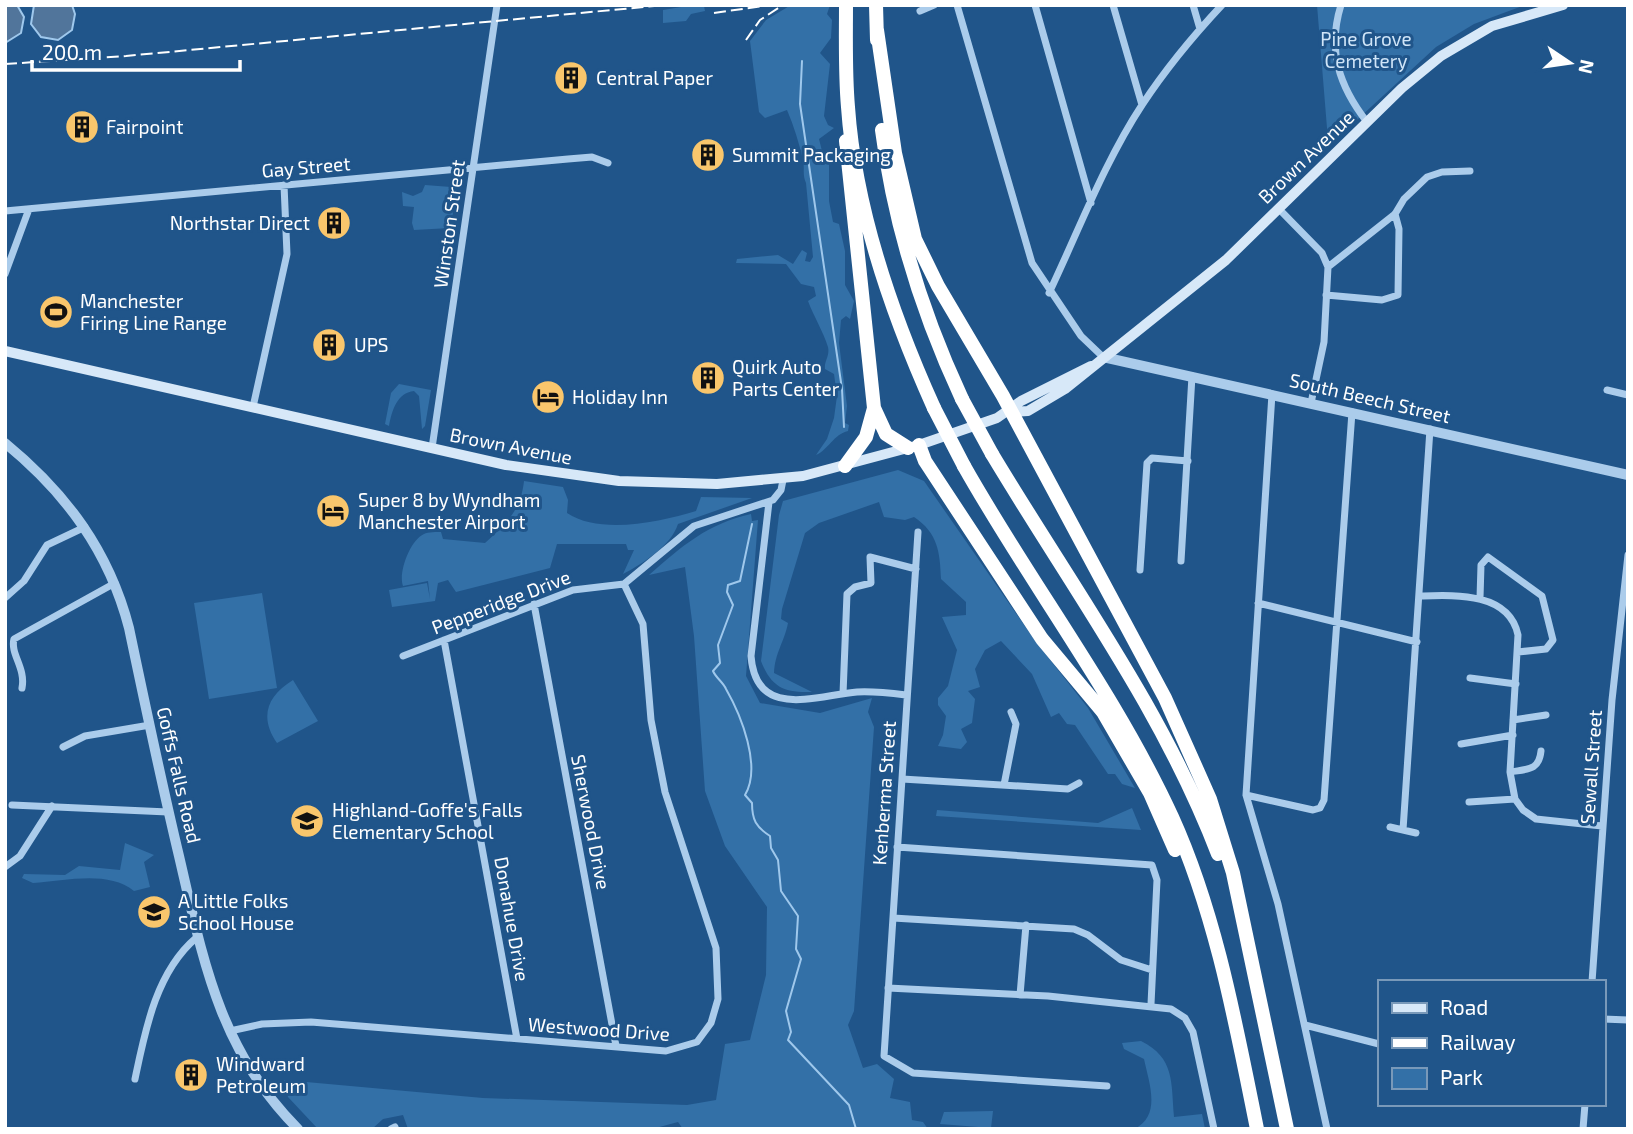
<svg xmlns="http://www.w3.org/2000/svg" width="1633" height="1134" font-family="'Exo 2',sans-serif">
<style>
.green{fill:#3370a7}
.water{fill:#51759b;stroke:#9fc8ec;stroke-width:2}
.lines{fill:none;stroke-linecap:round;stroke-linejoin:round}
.stream{stroke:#9fc8ec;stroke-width:2}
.minor{stroke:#abcceb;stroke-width:7}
.tertiary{stroke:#abcceb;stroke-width:10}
.secondary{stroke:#d7e8f8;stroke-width:10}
.motorway{stroke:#fff;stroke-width:14}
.rail{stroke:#fff;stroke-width:2;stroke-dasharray:12 5;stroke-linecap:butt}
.motorway-bridge{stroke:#fff;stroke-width:14}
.labels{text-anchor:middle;stroke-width:6;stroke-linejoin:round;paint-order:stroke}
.park-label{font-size:19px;fill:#d0e5f8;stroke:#20558a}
.poi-label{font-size:19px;fill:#fff;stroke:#20558a;text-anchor:start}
.street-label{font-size:19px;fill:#fff;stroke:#20558a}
</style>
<rect width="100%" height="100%" fill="#20558a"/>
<path class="green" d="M693,5L704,6L705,11L691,14L686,21L663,23V10Z
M791,5H830L827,14L832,20L831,38L820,53L830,64L824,116L828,125L834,128L819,139L822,151L829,157V201L833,222L839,224L845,251V285L854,301L850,319L846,316L841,320L839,343L847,406L845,423L849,425L848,431C834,434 828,450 816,455L827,439L834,418L837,396L834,374L825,369C824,361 830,356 828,347C823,331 814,317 808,301L816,296L814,287L801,284L786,264L736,263L737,259L778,255L793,264L802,250L807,253L805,261L810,262L813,257L806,183C802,174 805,169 803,160C799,143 794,126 787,110L765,118L759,112L750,41L766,20Z
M1317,5H1525L1474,24L1436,47L1333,142L1327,128Z
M425,185L451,187L457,192L450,228L414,230L412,223L414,207L403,206L402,192L413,196L422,192Z
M399,384L431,390L425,426L422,429L419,396L414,391C397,393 392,410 389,426L385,424L391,393Z
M898,470L924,481L1036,642L1088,708L1135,788L1122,784L1115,774H1108L1075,725L1067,724L1059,713L1051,717L1032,674L1001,641L985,650L975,669L980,687L968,691L975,699L972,723L961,729L967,742L961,749L938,746L943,735L946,716L938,705V698L948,686L957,650L942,617L966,615V602L941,579C940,552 938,533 914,517L905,520L884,517L879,502L819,523L805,533L782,609L781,619L788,623C784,643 775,652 774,673L812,692C784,693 771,687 761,661L779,515L783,501Z
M524,481L563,487L568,500L567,513C600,535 660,522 696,511L701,497L752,498L678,524C671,546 642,564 623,574L634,550H628L626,544H557L550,568L456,592L448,580L438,583L435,601L392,607L389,590L427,583L430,599L428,581L403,586C398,573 410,540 424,534C428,532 437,532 441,532L443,539L485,543C506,524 521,510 524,481Z
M751,514L752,521L758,520L746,676L760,703L820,713L872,698L868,712L874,727L854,1011L848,1025L863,1068L877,1064L894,1079L890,1098L910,1102L912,1120L923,1122L928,1129H683L678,1122L652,1129H408L403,1115L383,1119L372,1129H318L288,1097L284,1080L483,1098L687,1105L716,1100L725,1044L750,1040L766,975L767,907L725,846L705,791L694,636L685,567L649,575C682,546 707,524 751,514Z
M262,593L277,688L209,699L194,603Z
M293,680L318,721L277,743C259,717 267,696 293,680Z
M1132,808L1141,830L936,816L937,810L1098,823Z
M125,843L154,855L144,862L150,887L134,891C108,870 65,881 33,883L22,878L24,874L65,875L79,866L120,870Z
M1141,1041C1175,1058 1171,1082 1174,1117L1202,1114L1205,1129H1134C1162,1116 1149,1083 1144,1059L1124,1049L1122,1043Z
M993,1111L991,1128L940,1124L944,1112Z"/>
<path class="water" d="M5,5H17L24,17L21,33L5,43Z
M34,5H72L75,14L72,30L58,40L41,37L31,24Z"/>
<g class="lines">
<path class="stream" d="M802,61L800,104L842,389L844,427
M752,524L740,581L728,585L727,592L733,605L718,645L720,663L713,671C716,678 723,682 726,689C741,715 762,767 745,795L752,803C752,820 756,827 770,836L771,848L778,860L781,891L798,916L796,949L801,959L786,1011L791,1032L788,1040L849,1105L856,1129"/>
<path class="minor" d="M957,5L1032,263L1081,336L1103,357
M1035,5L1091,203
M1113,5L1142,105
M1193,5L1200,29
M1341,5C1327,50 1339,86 1367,122
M920,11L934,5
M1279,209L1322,253L1328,267L1324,342L1311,403
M5,211L568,159L592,157L608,163
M1328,267L1395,214L1404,199L1427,177L1442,172L1470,171
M5,274L29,209
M1049,293C1079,230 1104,163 1142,105C1165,70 1193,36 1222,5
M1326,295L1382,300L1398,295L1399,229L1395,214
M1607,390L1628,395
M1272,394L1246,795L1278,904L1327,1129
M253,407L287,254L284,185
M432,448L497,5
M769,502L751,656C756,721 817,695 857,692C873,691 890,693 906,695
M918,532L884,1056L913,1073L1107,1086
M1181,561L1192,376
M1140,570L1147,463L1152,458L1188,461
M1420,596C1455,595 1509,592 1518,635L1510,772L1515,799L1523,810L1536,819L1602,826
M5,598L24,581L47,545L85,527
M1480,598L1481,565L1488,557L1542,596L1553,640L1546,649L1518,652
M1258,603L1417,642
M534,604L616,1046
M444,640L517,1039
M403,656L573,590L624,584L694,526L773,500L781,490L783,480
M1470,678L1516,684
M22,688C26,668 10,654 14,639L115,583
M843,694L847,594L855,587L871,583L870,557L916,569
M1513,720L1546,715
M1461,744L1513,735
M63,747L85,736L150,725
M1510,772C1527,769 1539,771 1541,751
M902,779L1068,789L1079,783
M1004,785L1016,724L1011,712
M1246,795L1313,810L1320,808L1324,800L1352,412
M1469,802L1515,799
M12,805L168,812
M1390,827L1416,833
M1403,830L1430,429
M897,847L1152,865L1157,880L1151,1004
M5,867L20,856L52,806
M893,918L1074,929L1088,935L1121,960L1152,970
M1592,982L1612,700L1628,555
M888,988L1048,996L1171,1009L1185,1018L1193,1032L1214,1129
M1020,995L1026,925
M1603,1019L1628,1020
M1305,1025L1379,1044
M230,1031L262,1024L311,1022L666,1051L697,1042L711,1023L718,999L716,948L665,792L651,720L643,624L624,584
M135,1079C145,1031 156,972 196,938
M391,1129L395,1127
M1583,1129L1585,1104"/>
<path class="tertiary" d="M1103,357L1628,475
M5,443C66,493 109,551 129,628C145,704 161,781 179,856C203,959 219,1050 298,1129"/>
<path class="secondary" d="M5,351L506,465L619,481L717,484L803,476L919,445L997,418L1021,401L1091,366
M1010,412L1028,411L1065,389L1226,260L1402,88L1441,56L1492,26L1563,5"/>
<path class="motorway" d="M846,5C846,39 845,73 848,107C855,208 893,317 934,408
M876,5L877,40
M877,30L895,153L915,239L938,286L1003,396L1165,698L1210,799L1233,873L1287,1129
M882,130C894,224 922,313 962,399
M846,141L874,408L886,434L908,448
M919,445L925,461L1042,639L1103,712L1150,793L1175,850
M992,454C1071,586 1163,710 1218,854
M845,466L866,437L874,408
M964,466C1031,585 1115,693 1172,817C1216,914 1236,1025 1257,1129"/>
<path class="rail" d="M714,13L770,5
M746,40L760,20L783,5
M5,64L126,56L665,5"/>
<path class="motorway-bridge" d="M962,399L992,454
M934,408L964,466"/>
</g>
<defs>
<g id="building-disc" transform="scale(1.75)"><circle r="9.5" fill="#f9c66c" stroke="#20558a"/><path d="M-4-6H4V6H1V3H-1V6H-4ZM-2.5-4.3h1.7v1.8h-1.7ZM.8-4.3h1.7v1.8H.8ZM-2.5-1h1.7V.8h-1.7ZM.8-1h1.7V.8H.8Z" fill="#111"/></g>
<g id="stadium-disc" transform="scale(1.75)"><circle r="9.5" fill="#f9c66c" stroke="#20558a"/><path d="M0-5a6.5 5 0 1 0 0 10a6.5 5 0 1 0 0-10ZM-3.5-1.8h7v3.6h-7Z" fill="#111"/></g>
<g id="hotel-disc" transform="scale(1.75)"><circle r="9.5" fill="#f9c66c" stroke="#20558a"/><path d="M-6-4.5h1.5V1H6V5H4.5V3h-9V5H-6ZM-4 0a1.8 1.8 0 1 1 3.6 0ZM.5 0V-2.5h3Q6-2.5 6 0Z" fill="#111"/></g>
<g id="school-disc" transform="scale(1.75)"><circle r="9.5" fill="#f9c66c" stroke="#20558a"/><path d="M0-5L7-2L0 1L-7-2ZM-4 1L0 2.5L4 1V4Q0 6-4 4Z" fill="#111"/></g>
</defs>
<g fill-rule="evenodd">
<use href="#building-disc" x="571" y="78"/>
<use href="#building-disc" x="82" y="127"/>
<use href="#building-disc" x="708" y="155"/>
<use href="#building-disc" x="334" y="223"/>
<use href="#stadium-disc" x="56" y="312"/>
<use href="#building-disc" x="329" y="345"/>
<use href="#building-disc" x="708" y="378"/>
<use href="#hotel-disc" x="548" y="397"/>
<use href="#hotel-disc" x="333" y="511"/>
<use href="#school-disc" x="307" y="821"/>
<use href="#school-disc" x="154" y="912"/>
<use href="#building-disc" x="191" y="1075"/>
</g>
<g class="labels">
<g class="park-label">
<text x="1366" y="46">Pine Grove<tspan x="1366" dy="22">Cemetery</tspan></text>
</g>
<g class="poi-label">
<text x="596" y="85">Central Paper</text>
<text x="106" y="134">Fairpoint</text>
<text x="732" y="162">Summit Packaging</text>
<text x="310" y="230" text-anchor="end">Northstar Direct</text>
<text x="80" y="308">Manchester<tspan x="80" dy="22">Firing Line Range</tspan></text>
<text x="354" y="352">UPS</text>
<text x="732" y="374">Quirk Auto<tspan x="732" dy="22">Parts Center</tspan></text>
<text x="572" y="404">Holiday Inn</text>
<text x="358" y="507">Super 8 by Wyndham<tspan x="358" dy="22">Manchester Airport</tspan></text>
<text x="332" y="817">Highland-Goffe's Falls<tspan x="332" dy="22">Elementary School</tspan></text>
<text x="178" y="908">A Little Folks<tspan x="178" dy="22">School House</tspan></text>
<text x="216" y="1071">Windward<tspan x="216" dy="22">Petroleum</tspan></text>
</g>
<g class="street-label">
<text transform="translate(1306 157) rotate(-44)" y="7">Brown Avenue</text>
<text transform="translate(306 167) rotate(-5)" y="7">Gay Street</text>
<text transform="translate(449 224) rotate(-82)" y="7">Winston Street</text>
<text transform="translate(1370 398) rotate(13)" y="7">South Beech Street</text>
<text transform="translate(511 446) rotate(11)" y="7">Brown Avenue</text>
<text transform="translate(501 602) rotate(-21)" y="7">Pepperidge Drive</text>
<text transform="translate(1591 767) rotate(-86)" y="7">Sewall Street</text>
<text transform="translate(179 775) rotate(77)" y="7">Goffs Falls Road</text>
<text transform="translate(884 793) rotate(-86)" y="7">Kenberma Street</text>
<text transform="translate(591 822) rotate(79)" y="7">Sherwood Drive</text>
<text transform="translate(512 919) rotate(80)" y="7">Donahue Drive</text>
<text transform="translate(599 1029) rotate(4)" y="7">Westwood Drive</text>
</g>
</g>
<rect width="1633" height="1134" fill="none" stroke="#ffffff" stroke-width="14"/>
<rect x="1378" y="980" width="228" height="126" fill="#20558a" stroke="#7999b9" stroke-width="2"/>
<rect x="1392" y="1003" width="35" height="10" fill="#d7e8f8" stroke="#7999b9" stroke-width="2"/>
<text x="1440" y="1015" font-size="21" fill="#ffffff">Road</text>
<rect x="1392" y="1038" width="35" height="10" fill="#ffffff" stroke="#7999b9" stroke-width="2"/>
<text x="1440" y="1050" font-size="21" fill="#ffffff">Railway</text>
<rect x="1392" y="1068" width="35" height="21" fill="#3370a7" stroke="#7999b9" stroke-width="2"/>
<text x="1440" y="1085" font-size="21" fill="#ffffff">Park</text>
<g transform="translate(1570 63) rotate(103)" stroke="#20558a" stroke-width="5" paint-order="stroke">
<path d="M0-5L12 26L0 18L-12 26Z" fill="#ffffff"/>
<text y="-10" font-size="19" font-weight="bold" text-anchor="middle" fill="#ffffff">N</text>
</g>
<path d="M32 60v10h208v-10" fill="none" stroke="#ffffff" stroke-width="3.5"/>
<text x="42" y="60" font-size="21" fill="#ffffff" stroke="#20558a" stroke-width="5" paint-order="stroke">200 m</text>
</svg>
